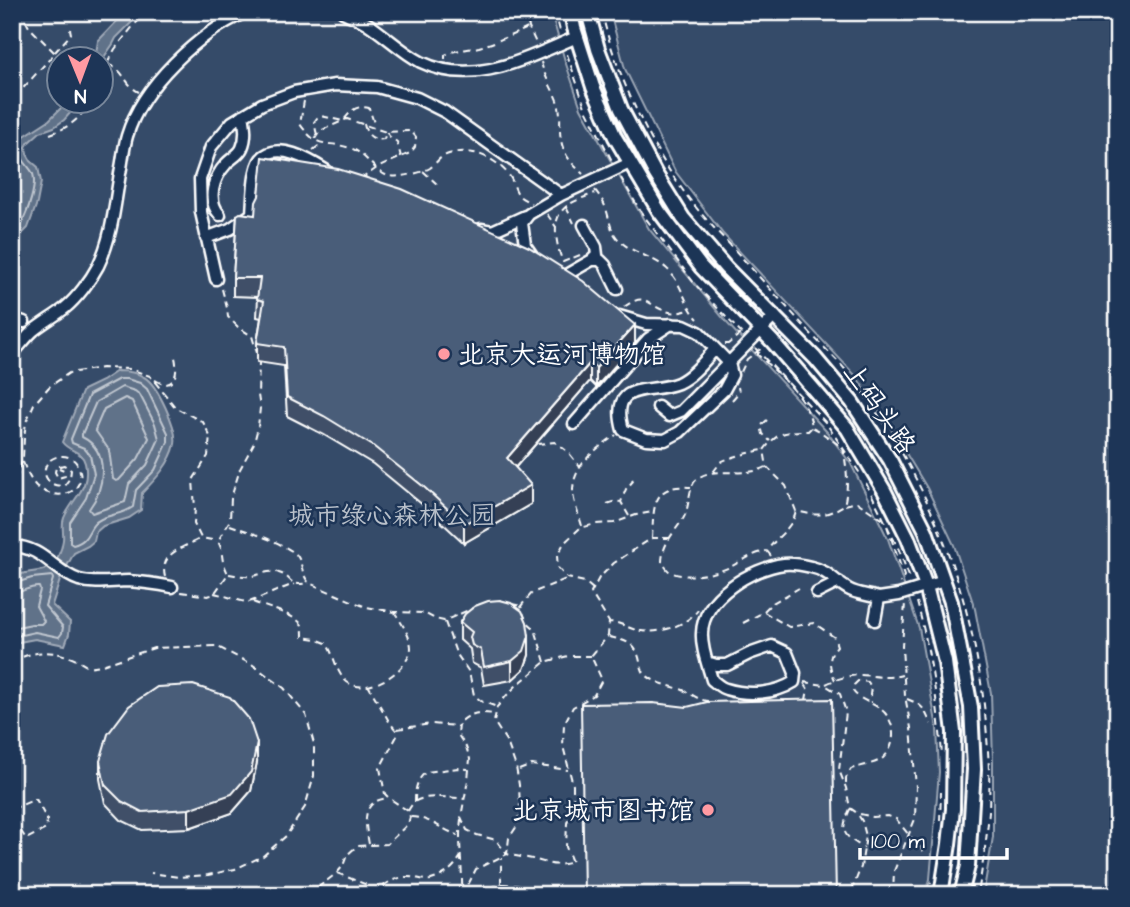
<svg xmlns="http://www.w3.org/2000/svg" width="1130" height="907" font-family="'Architects Daughter','LXGW WenKai TC',sans-serif">
<style>
.green{fill:#364b69;stroke:#9aa5b4;stroke-width:2;fill-rule:evenodd}
.water{fill:#617289;stroke:#a0aab8;stroke-width:2}
.lines{fill:none;stroke-linecap:round;stroke-linejoin:round}
.shore{stroke:#c0c7d0;stroke-width:2}
.minor-casing{stroke:#fff;stroke-width:15}
.major-casing{stroke:#fff;stroke-width:18}
.path{stroke:#fff;stroke-width:2;stroke-dasharray:7 5;stroke-linecap:butt}
.minor{stroke:#1d3557;stroke-width:10}
.major{stroke:#1d3557;stroke-width:12}
.wall{fill:#405068;stroke:#fff;stroke-width:2}
.shaded-wall{fill:#344155;stroke:#fff;stroke-width:2}
.building{fill:#4a5d79;stroke:#fff;stroke-width:2}
.poi-dot{fill:#ff9aa2;stroke:#1d3557;stroke-width:2.5}
.labels{text-anchor:middle;stroke-width:5;stroke-linejoin:round;paint-order:stroke}
.poi-label{font-size:26px;fill:#fff;stroke:#1d3557;text-anchor:start}
.street-label{font-size:26px;fill:#fff;stroke:#1d3557}
.park-label{font-size:26px;fill:#b9c0ca;stroke:#1d3557}
</style>
<rect width="100%" height="100%" fill="#1d3557"/>
<filter id="ink" filterUnits="userSpaceOnUse"><feTurbulence type="fractalNoise" baseFrequency=".0143" numOctaves="2"/><feDisplacementMap in="SourceGraphic" scale="14" xChannelSelector="R" yChannelSelector="G"/><feConvolveMatrix kernelMatrix="1 2 1 2 8 2 1 2 1" color-interpolation-filters="sRGB"/></filter>
<g filter="url(#ink)">
<path class="green" d="M12,12H551L565,61L581,108L649,229L728,324L827,432L851,464L888,539L919,628L937,728L939,772L930,879L926,895H12ZM60,60H102V102H60Z
M610,12H1118V895H983L993,837V762L991,693L975,609L954,545L927,488L890,427L856,376L723,234L675,171L625,69Z"/>
<path class="water" d="M123,12H142L116,38L113,44L102,60L95,59L98,41L119,19Z
M67,102H80L64,120L54,127L40,132L29,142L26,147L27,154L31,161L38,167L41,182L37,203L28,228L20,236L15,246L12,267V144L49,120Z
M117,371C126,371 136,372 144,377C157,384 178,429 175,444C171,463 155,480 142,493L141,510L129,518L103,526L96,532L94,541L88,546L74,553L61,577L52,605L70,622L69,634L65,645L35,639L14,643L12,646V580C23,569 37,574 48,568C57,564 62,548 63,540C64,532 61,525 64,518C72,498 91,489 85,463C82,450 69,452 62,442L83,390L102,381Z"/>
<g class="lines">
<path class="shore" d="M12,149L19,150C22,163 29,165 33,174C37,186 28,211 22,222C20,227 15,231 12,236
M119,379H127L140,383L147,389L168,433V442L155,470L136,490L133,507C123,514 112,514 101,519C86,526 92,540 73,545L70,543V522L86,498L94,474L90,455L84,448L72,443L71,439L89,395Z
M122,387L135,391L140,395L155,424L159,439L147,465L129,484L125,502L92,513L89,509C105,488 110,451 82,437V434L96,402Z
M125,398L132,401L149,438L138,459L119,480L116,481L113,479L109,450L95,430L104,409Z
M12,584L32,578L52,576L53,579L45,606L63,627L62,633L59,637L35,632L12,637
M12,593C22,593 29,586 39,587L40,590L36,606L44,621L41,624H32L12,628"/>
<g class="minor-casing">
<path id="minor" d="M343,12C351,16 360,19 368,24C386,36 402,52 421,62C474,88 528,57 577,37
M220,215C206,200 214,177 226,164C230,159 239,155 242,148C247,137 245,126 243,115
M481,229L492,231L525,216
M206,238L230,229L252,214C253,201 253,169 261,159C278,140 311,161 327,171
M532,255L525,245L522,223L529,214L561,195
M592,260H600L605,265L617,289
M566,275L592,260L597,255L596,247L584,225
M216,279L201,212L200,179L211,147L232,122L262,104L294,92L335,85L377,87L417,98L445,112L561,195L630,163
M619,316L646,324L684,325L699,332L729,363L732,375L724,390L680,432L665,440L646,439L623,430C609,379 649,395 678,383C693,376 704,361 715,349
M12,318L24,322
M12,354C20,346 26,337 34,330C44,322 55,316 65,308C77,298 90,281 98,266C113,236 115,200 121,168C123,157 124,146 127,136C142,85 199,33 246,12
M658,407L669,416L681,411L775,316
M574,424L648,339L671,324
M12,546C44,547 53,571 79,580C95,585 113,581 128,581C143,582 157,584 172,587
M817,593L839,582
M875,620L879,598L899,595L944,581
M707,662L716,665H727L749,654L772,646L787,653L795,673L794,682C775,694 748,696 726,689C721,688 716,683 712,680C708,665 701,648 702,633C703,597 752,568 784,564C792,563 803,565 811,567C829,571 834,581 848,589C856,594 869,595 879,598"/>
</g>
<g class="major-casing">
<path id="major" d="M571,12L574,28L593,87L615,137L659,211L701,267L772,341L847,428L884,490L908,538L926,586L945,662L954,732L953,809L949,844L941,895
M588,12L598,49L621,109L655,173L683,218L726,268L815,358L852,402L890,460L926,531L951,602L971,707L974,769L968,866L961,895"/>
</g>
<path class="path" d="M382,12L384,23
M526,12L529,28L536,43
M555,12L560,31
M602,12C613,67 649,144 682,189C697,211 716,230 734,249C760,278 786,306 812,335C825,349 840,362 851,377C932,481 978,607 987,737C989,762 990,786 989,811C987,839 982,867 978,895
M55,52L71,34L70,29
M567,54L585,107L612,161
M445,59V55C455,49 467,50 479,47C496,42 512,35 528,28
M541,62C544,76 553,89 558,103C561,113 560,122 560,131C561,152 569,161 583,174
M108,65C125,69 124,85 139,92
M102,73L115,49L134,25L148,12
M304,101L300,124C318,150 325,140 350,148C366,153 373,171 388,176C398,178 422,173 430,168C436,164 439,157 446,155C456,151 468,151 478,154C489,157 501,165 508,174C513,180 514,188 518,194C520,198 526,200 531,203
M364,124C366,135 373,141 384,139L386,132L390,137L397,142L401,157
M12,128L19,118L12,106L16,96L55,53L29,27L21,12
M50,134C68,128 81,119 89,102
M317,135L314,122L317,118L321,116L343,121C352,110 355,105 369,108L375,126
M315,139L320,131L347,119L386,132L411,131L416,137L415,147L410,153L377,168L364,177
M313,150L320,145
M423,171L438,185
M621,178L641,212L694,283L742,334
M595,190C598,194 602,199 604,204C609,214 609,226 615,235C626,252 651,255 666,268C682,282 684,304 698,319
M566,207L574,223
M547,214L556,227
M580,255L563,262C559,253 557,244 556,234C554,206 573,202 595,193
M222,289L227,308L228,317L238,327L252,336L257,353
M624,307C647,291 646,305 666,311C674,314 682,312 689,310
M725,344H728L740,334
M755,348L826,423L861,475
M758,352V355C778,374 809,398 812,427L808,431C786,431 777,432 764,450L767,467L786,486L796,511C817,516 825,517 844,505C849,486 847,468 843,448L818,430L812,427
M741,372L747,359L762,348
M155,380C159,382 162,384 166,384C179,383 177,362 174,354
M732,400L739,392L738,387
M767,420L761,426L763,434L770,441
M538,444L555,442L568,452L580,467
M23,462C26,470 30,480 36,486C47,496 71,500 79,483C81,478 81,473 79,468C72,447 38,456 46,477C50,485 56,486 64,486L70,478L71,470L64,465L56,467L55,472L58,478L65,476L64,470L59,468
M766,467C745,479 713,465 697,479C688,486 690,508 683,519C673,534 662,544 662,563C665,565 666,569 669,571C683,580 716,574 730,567C742,561 752,554 766,551
M713,472C714,471 720,463 721,462C726,458 756,451 763,450
M866,483L899,550L910,579
M12,491L23,458L24,438L26,422L34,404L49,387L69,373L102,368L130,369L150,376L176,408L203,422L210,436L208,456L193,480L195,508L194,524L201,538L217,541
M607,504L616,501L620,502
M845,505L857,502L885,521
M12,508L17,538
M629,516L621,502L626,489L633,481L631,476
M230,525C244,530 291,545 298,557C303,566 301,573 309,583L366,607L395,612L424,613L435,619L444,621L473,608
M582,526C579,515 574,504 573,493C572,465 596,449 616,435
M887,526L904,576L900,583
M652,538C654,510 650,483 691,487
M670,538H652L614,563L599,578L591,593L609,622C621,622 625,627 636,630C656,635 685,627 698,610
M771,556L767,551C776,537 793,528 796,511
M229,574C236,575 245,577 252,576C261,575 269,569 279,573C293,577 287,587 309,583
M165,577C159,552 184,548 201,538
M593,589L585,582L567,578L558,568L557,556L564,543L580,528L596,524L614,523L636,515L653,512
M181,592L208,596L214,594L228,574L223,562L221,548L218,541L230,520L231,498L236,482L240,469L254,443L258,427L260,408L258,395L259,362
M214,593C225,595 237,601 248,602C253,602 286,586 295,584
M253,602C264,607 297,615 302,625C303,628 303,635 303,637L316,639L326,643C335,655 335,672 347,682C367,697 409,671 411,648C411,637 401,622 395,613
M917,602C930,652 938,702 942,755
M512,604L521,606
M764,611L771,604L799,588
M445,622L456,653L469,672L474,695L481,701L497,707
M743,623L764,612L789,627L814,623L834,637L837,646C827,657 829,667 835,680
M609,637C626,640 637,644 640,662C642,668 642,672 647,676C657,684 672,686 683,690C692,694 698,700 708,701
M591,656H568L545,662L516,686L507,695L497,707L494,722L507,742L516,767L519,785L520,808L517,826L509,838L507,854C516,857 527,857 536,860C551,864 556,867 572,862L566,847L567,823L573,803V785L563,746L564,724L573,707L594,695L602,680L591,656L608,636L609,622
M12,662C38,647 63,650 88,667L102,665L154,648L216,646L253,665L284,688L306,715L314,744V776L305,807L286,836L263,856L235,869L208,875L179,877L151,873
M545,662L535,629L526,621L521,606L532,593L566,579
M804,682L825,685L840,694L846,712L839,770L846,788L850,808L857,813L862,821L866,836L861,867L850,895
M804,683L808,689L806,700
M826,684C836,679 849,675 861,675C875,676 888,679 902,675
M907,699C925,706 923,708 931,724
M397,729L431,724L458,726
M519,770L532,765L568,770
M846,783V778L851,769C860,766 876,764 883,758C896,746 896,726 885,713C876,703 859,701 853,691L854,685L858,681L868,682L871,687L870,695L871,703
M415,802C415,790 416,780 426,772L458,768L468,769
M12,809L36,799L47,820L46,829L26,839L12,817
M850,809C840,832 842,835 864,848
M408,811C410,807 412,804 416,801C425,795 453,797 464,799
M860,814L873,817L888,816L896,819L909,835L926,854
M411,817C428,817 442,830 458,835
M461,819C458,844 463,869 462,894
M940,821L941,792
M369,844C365,823 360,801 388,798
M337,873L367,885L375,893
M502,884C516,885 529,886 540,895
M12,886L19,891
M12,894C32,887 58,885 77,895
M308,895L337,873L343,866L347,855L357,846L387,844L408,824L410,817L408,811L389,798L385,794L380,768L397,736L396,730L390,723L368,685
M375,895C383,884 395,877 408,877C416,877 423,881 431,880C445,876 454,868 461,856
M463,895L476,869L507,854L496,840L477,835L467,830L461,817L468,780L470,759L466,747L458,735L459,723C472,712 478,712 494,714
M467,895L501,884V858
M893,895L894,871L915,819L916,787L911,728L905,696L902,646L905,603
M928,895L931,882"/>
<use href="#minor" class="minor"/>
<use href="#major" class="major"/>
</g>
<path class="wall" d="M237,215L635,343L596,387L590,381L515,468L531,504L464,543L424,506L373,464L324,435L287,416L284,366L257,362V343L261,318L257,317L258,297L233,296V278Z
M460,622L529,655L524,669L512,680L484,685L481,668L472,663L470,649L460,640Z
M100,761L257,762L251,791L232,813L189,828L142,830L121,820L105,803L100,779Z"/>
<path class="shaded-wall" d="M635,325V343L596,387V368Z
M590,363V381L507,477V458Z
M531,485V504L464,543V524Z
M529,636V655L524,669L512,680V661Z
M257,743V762L251,791L232,813L189,828V809Z"/>
<path class="building" d="M263,157L338,169L402,189L529,247L583,281L635,325L596,368L590,363L507,458L531,485L464,524L424,487L373,446L324,416L287,397L284,347L257,343L264,301L257,299L260,278H233L237,215L240,213L255,215L256,202L259,196Z
M500,600L511,603L522,611L527,622L529,636L524,651L512,661L484,667L481,650L472,645L470,637L472,632L460,622L465,614L475,606L488,601Z
M193,685L230,697L249,719L257,743L251,772L232,794L189,809L142,812L121,801L105,785L100,761L108,734L129,706L157,687Z
M832,699L836,895H584L581,704L653,703L687,707L707,702Z
M512,888L528,889L541,895H502Z"/>
</g>
<g class="poi-dot">
<circle cx="444" cy="354" r="7"/>
<circle cx="708" cy="810" r="7"/>
</g>
<g class="labels">
<g class="poi-label">
<text x="458" y="363">北京大运河博物馆</text>
<text x="694" y="819" text-anchor="end">北京城市图书馆</text>
</g>
<g class="street-label">
<text transform="translate(880 408) rotate(55)" y="9">上码头路</text>
</g>
<g class="park-label">
<text x="392" y="524">城市绿心森林公园</text>
</g>
</g>
<rect width="1130" height="907" fill="none" stroke="#1d3557" stroke-width="42"/>
<rect x="21" y="21" width="1088" height="865" fill="none" stroke="#fff" stroke-width="2.5" filter="url(#ink)"/>
<g transform="translate(80 80) rotate(179)"><circle r="33" fill="#1d3557" stroke="#77869a" stroke-width="2"/>
<path d="M0-5L12 26L0 18L-12 26Z" fill="#ff9aa2"/>
<text y="-10" font-size="19" font-weight="bold" text-anchor="middle" fill="#ffffff">N</text>
</g>
<path d="M860 848v10h147v-10" fill="none" stroke="#ffffff" stroke-width="3.5"/>
<text x="871" y="848" font-size="21" fill="#ffffff" stroke="#1d3557" stroke-width="5" paint-order="stroke">100 m</text>
</svg>
